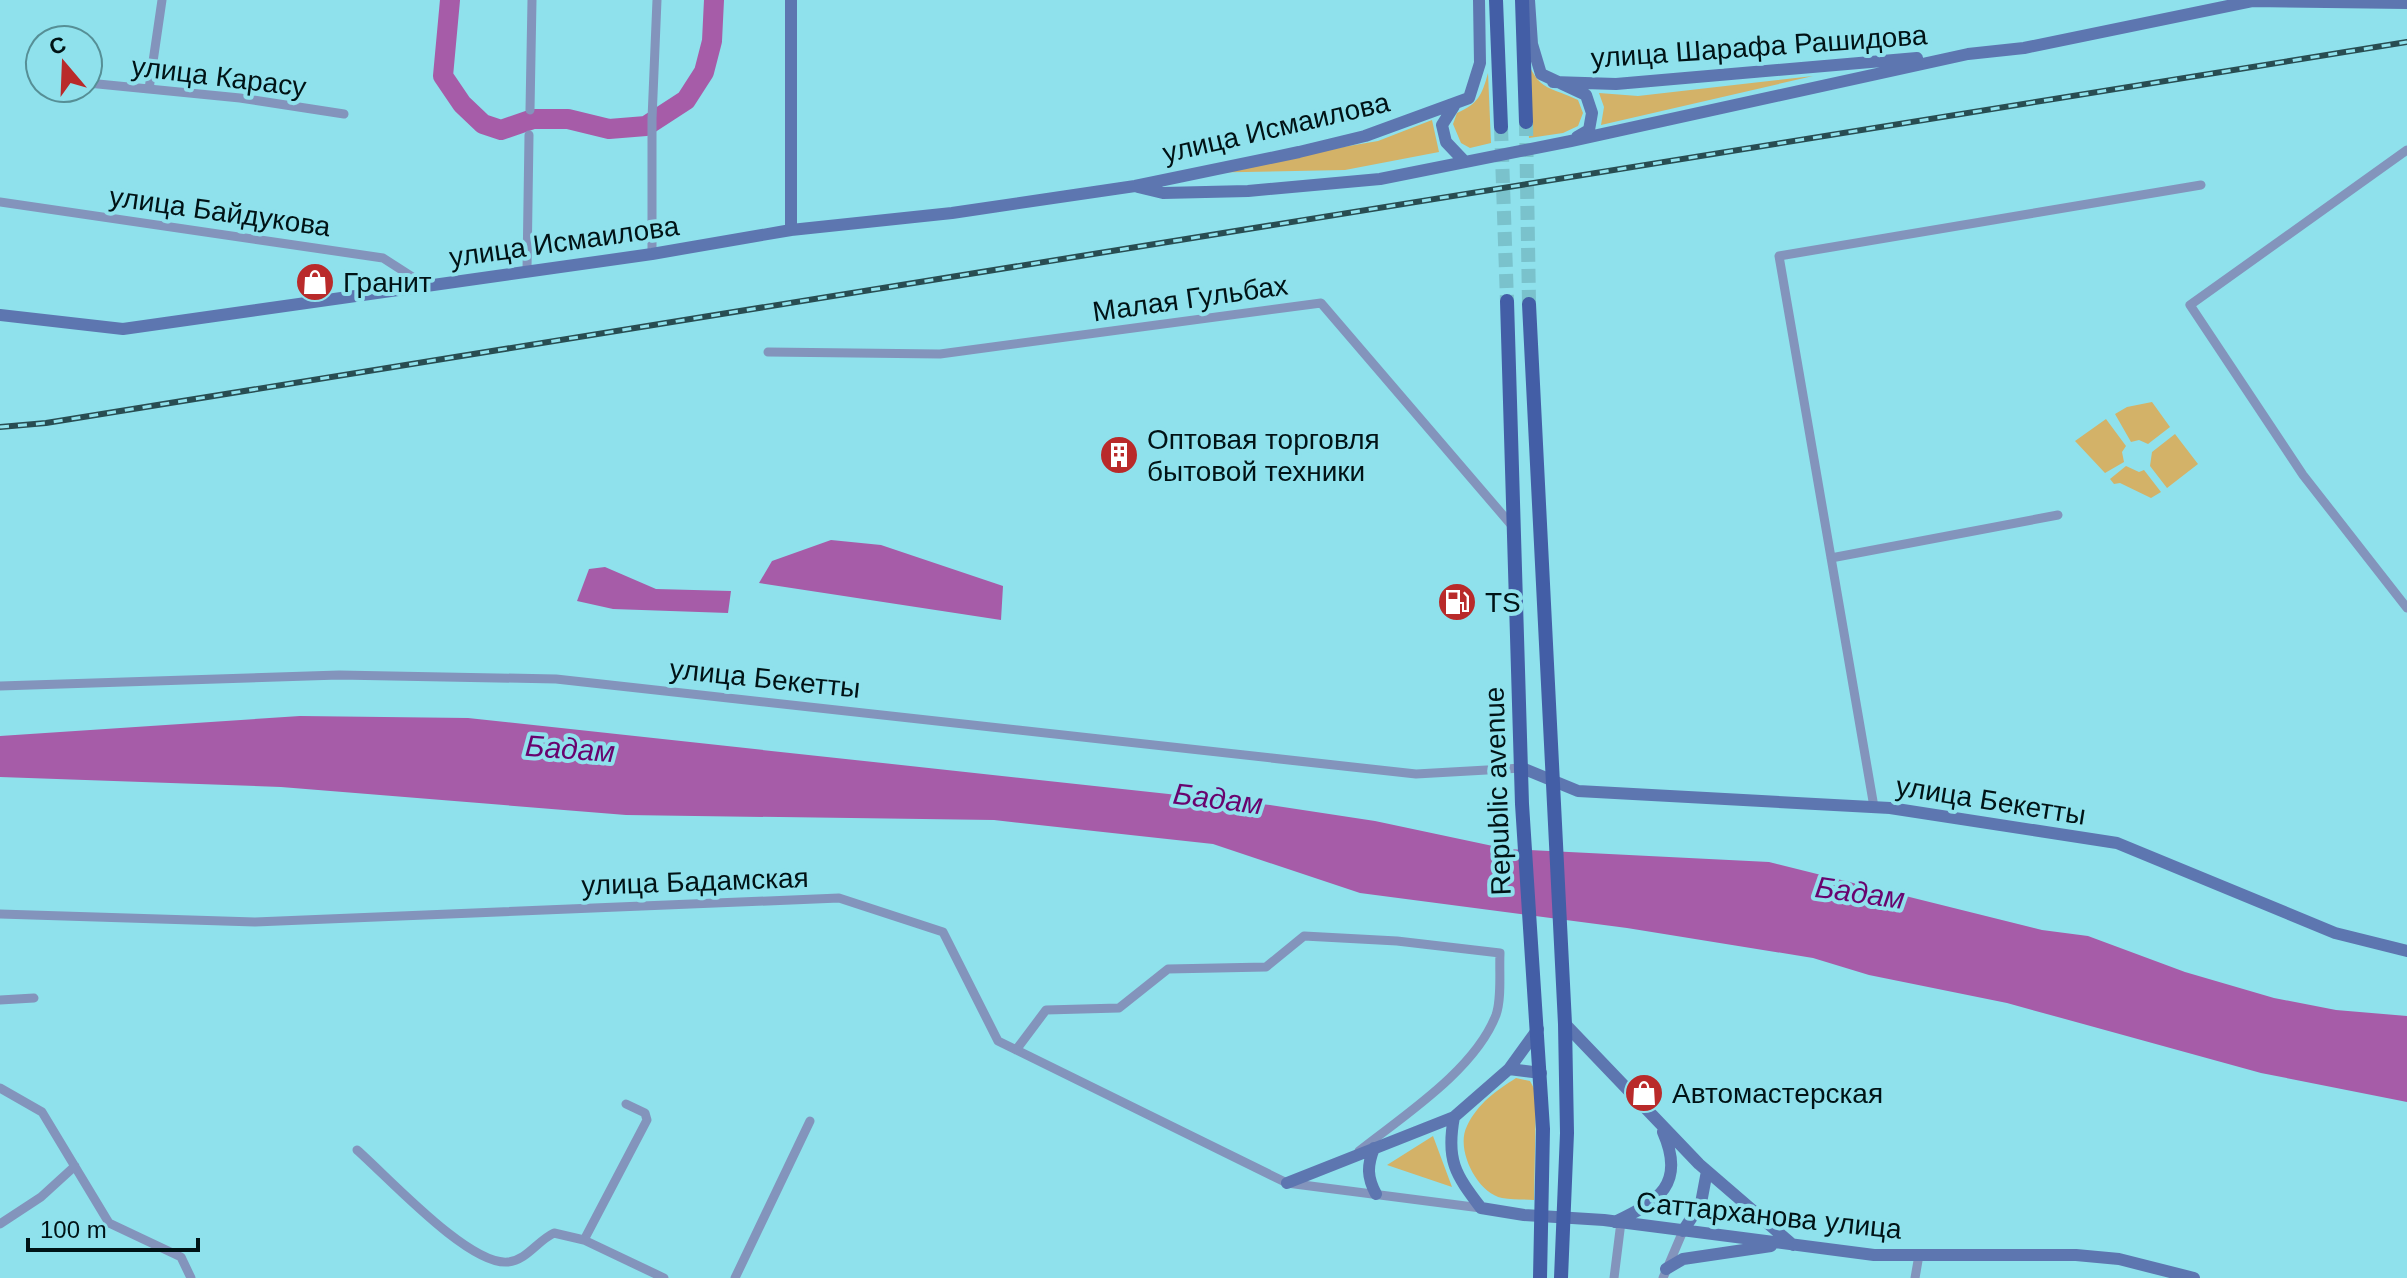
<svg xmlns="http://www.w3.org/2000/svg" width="2407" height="1278" font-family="Arial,sans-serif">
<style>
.green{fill:#d3b268}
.water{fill:#a65ca8}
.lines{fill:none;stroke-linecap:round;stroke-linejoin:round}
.river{stroke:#a65ca8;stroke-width:20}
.primary-tunnel{stroke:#7ac2cc;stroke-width:14;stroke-dasharray:14 7;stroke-linecap:butt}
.street{stroke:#8394bc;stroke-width:9}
.secondary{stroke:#5d76b0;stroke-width:12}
.primary{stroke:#435ea6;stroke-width:14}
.rail-casing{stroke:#284d52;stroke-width:6}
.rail{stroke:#8fe1ec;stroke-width:3;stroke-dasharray:9;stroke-linecap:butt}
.labels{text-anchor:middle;stroke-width:8;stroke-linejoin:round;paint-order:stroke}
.street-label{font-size:28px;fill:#001316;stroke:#8fe1ec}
.poi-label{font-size:28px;fill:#001316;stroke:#8fe1ec;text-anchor:start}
.water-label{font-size:30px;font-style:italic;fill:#69036e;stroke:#8fe1ec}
</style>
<rect width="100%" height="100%" fill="#8fe1ec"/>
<path class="green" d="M1524,54C1540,92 1544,84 1578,100L1583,113L1578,126L1563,133L1529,138Z
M1488,73L1491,143L1470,148L1461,143L1453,124L1457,113C1478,104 1482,95 1488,73Z
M1813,76L1601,125L1604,107L1599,93L1638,96Z
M1432,120L1439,152L1345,170L1191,173L1378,141Z
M2152,402L2170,427L2148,444L2139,440L2131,442L2115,414L2127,407Z
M2106,419L2126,446L2122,452L2124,462L2105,473L2075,441Z
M2175,434L2198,464L2167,488L2150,466L2152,452Z
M2126,466L2139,472L2144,470L2161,492L2151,498L2120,483L2114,484L2110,479Z
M1516,1078L1530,1081L1536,1092L1534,1200C1524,1199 1512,1200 1502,1198C1477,1193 1455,1149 1467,1126C1478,1103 1496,1091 1516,1078Z
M1433,1136L1452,1187L1387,1165Z"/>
<path class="water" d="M831,540L881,545L1003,586L1001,620L759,583L772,561Z
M605,567L656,589L731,591L728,613L613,609L577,601L589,569Z
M300,716L468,718L1270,805L1375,821L1507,849L1769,862L2042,930L2088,936L2185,972L2274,998L2336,1010L2407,1016V1102L2261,1073L2007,1003L1869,975L1813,958L1627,928L1360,893L1213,844L994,820L626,815L281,787L0,777V736Z"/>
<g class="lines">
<path class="river" d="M450,0L443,76L462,104L483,124L501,130L533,119H568L609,129L646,126L686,100L704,72L712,41L714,0"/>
<path class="primary-tunnel" d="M1526,122L1529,304
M1501,127L1507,301"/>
<path class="street" d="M88,83L240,98L344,114
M149,89L162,0
M530,110L532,0
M2407,150L2190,305L2303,475L2407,608
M0,202L383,258L425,285
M652,254V119L657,0
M527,270L529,135
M768,352L940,354L1321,303L1514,528
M1831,558L2058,515
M0,686L339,675L556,679L1416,774L1522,768
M1874,807L1779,256L2201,185
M0,914L255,922L839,898L943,932L998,1041L1287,1183L1481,1208
M0,1000L34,998
M1016,1050L1046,1010L1119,1008L1168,969L1266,967L1304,936L1397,941L1500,953C1499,971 1502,998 1496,1015C1475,1070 1403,1116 1359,1151
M0,1088L42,1112L109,1223L181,1257L191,1278
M357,1150C388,1177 469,1266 508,1262C527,1260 537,1241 554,1233L584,1240L664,1278
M0,1224L41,1197L75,1166
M584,1240L647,1120L645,1113L626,1104
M735,1278L810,1121
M1614,1278L1621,1222
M1663,1278L1683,1231
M1915,1278L1919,1255"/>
<path class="secondary" d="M1529,0L1532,44L1541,74L1586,95L1592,113L1589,130L1577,137
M2251,1L2407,3
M1553,82L1616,84L1917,58
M1454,106L1442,125L1446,142L1465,162
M1138,187L1163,193L1248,191L1380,179L1571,141L1968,54L2024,48L2257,0
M791,230V0
M0,315L123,329L652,254L791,230L952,213L1135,186L1299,152L1365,136L1469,98L1480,63L1479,0
M1522,768L1578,791L1890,808L2117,843L2335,933L2407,951
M1565,1024L1699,1164L1793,1245
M1509,1069L1541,1073
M1454,1117C1446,1160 1455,1174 1481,1208L1524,1215L1604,1220L1874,1255H2076L2119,1259L2194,1278
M1374,1148C1367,1166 1367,1177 1376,1194
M1287,1183L1454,1117L1509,1069L1538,1029
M1615,1222C1659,1201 1686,1184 1663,1132
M1683,1231L1701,1203L1707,1171
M1666,1269L1683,1259L1771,1246"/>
<path class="primary" d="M1496,0L1501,127
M1522,0L1526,122
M1507,301L1522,804L1543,1129L1540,1278
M1529,304L1565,1024L1567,1133L1561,1278"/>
<g class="rail-casing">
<path id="rail" d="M0,427L46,423L2407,42"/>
</g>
<use href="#rail" class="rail"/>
</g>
<defs>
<g id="shop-disc" transform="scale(2)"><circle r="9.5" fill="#b92a2a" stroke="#8fe1ec"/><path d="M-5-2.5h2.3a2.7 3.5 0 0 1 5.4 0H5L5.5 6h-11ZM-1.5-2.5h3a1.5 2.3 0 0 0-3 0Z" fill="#fff"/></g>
<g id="building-disc" transform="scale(2)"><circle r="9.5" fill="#b92a2a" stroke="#8fe1ec"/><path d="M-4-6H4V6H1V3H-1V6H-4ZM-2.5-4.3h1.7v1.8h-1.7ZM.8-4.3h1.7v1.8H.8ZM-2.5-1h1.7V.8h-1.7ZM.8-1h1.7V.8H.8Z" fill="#fff"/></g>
<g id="fuel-disc" transform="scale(2)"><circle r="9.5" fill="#b92a2a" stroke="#8fe1ec"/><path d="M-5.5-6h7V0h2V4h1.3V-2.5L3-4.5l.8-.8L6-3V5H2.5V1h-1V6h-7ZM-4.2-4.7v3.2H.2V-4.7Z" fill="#fff"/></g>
</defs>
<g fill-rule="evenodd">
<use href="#shop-disc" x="315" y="282"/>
<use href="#building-disc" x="1119" y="455"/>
<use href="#fuel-disc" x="1457" y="602"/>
<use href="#shop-disc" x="1644" y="1093"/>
</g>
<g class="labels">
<g class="street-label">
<text transform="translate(1759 46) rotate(-4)" y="10">улица Шарафа Рашидова</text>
<text transform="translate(219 76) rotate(7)" y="10">улица Карасу</text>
<text transform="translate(1276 127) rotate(-13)" y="10">улица Исмаилова</text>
<text transform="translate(220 211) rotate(8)" y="10">улица Байдукова</text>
<text transform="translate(564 241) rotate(-8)" y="10">улица Исмаилова</text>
<text transform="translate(1190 298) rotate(-8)" y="10">Малая Гульбах</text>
<text transform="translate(765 678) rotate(6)" y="10">улица Бекетты</text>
<text transform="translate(1497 791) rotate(-92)" y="10">Republic avenue</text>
<text transform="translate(1991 800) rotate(9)" y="10">улица Бекетты</text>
<text transform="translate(695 881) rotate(-2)" y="10">улица Бадамская</text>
<text transform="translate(1769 1215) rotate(6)" y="10">Саттарханова улица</text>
</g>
<g class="poi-label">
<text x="343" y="292">Гранит</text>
<text x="1147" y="449">Оптовая торговля<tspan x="1147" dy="32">бытовой техники</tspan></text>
<text x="1485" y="612">TS</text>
<text x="1672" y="1103">Автомастерская</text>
</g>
<g class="water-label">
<text transform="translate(570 749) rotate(4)" y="10">Бадам</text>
<text transform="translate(1218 799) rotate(7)" y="10">Бадам</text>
<text transform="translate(1860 893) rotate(8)" y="10">Бадам</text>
</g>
</g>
<g transform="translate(64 64) rotate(341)"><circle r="38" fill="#8fe1ec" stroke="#568f96" stroke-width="2"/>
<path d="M0-6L14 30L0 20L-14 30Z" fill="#b92a2a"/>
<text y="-12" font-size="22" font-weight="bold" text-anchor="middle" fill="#001316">С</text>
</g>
<path d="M28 1238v12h170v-12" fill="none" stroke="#001316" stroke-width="4"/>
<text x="40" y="1238" font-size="24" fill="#001316" stroke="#8fe1ec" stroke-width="6" paint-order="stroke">100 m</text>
</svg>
